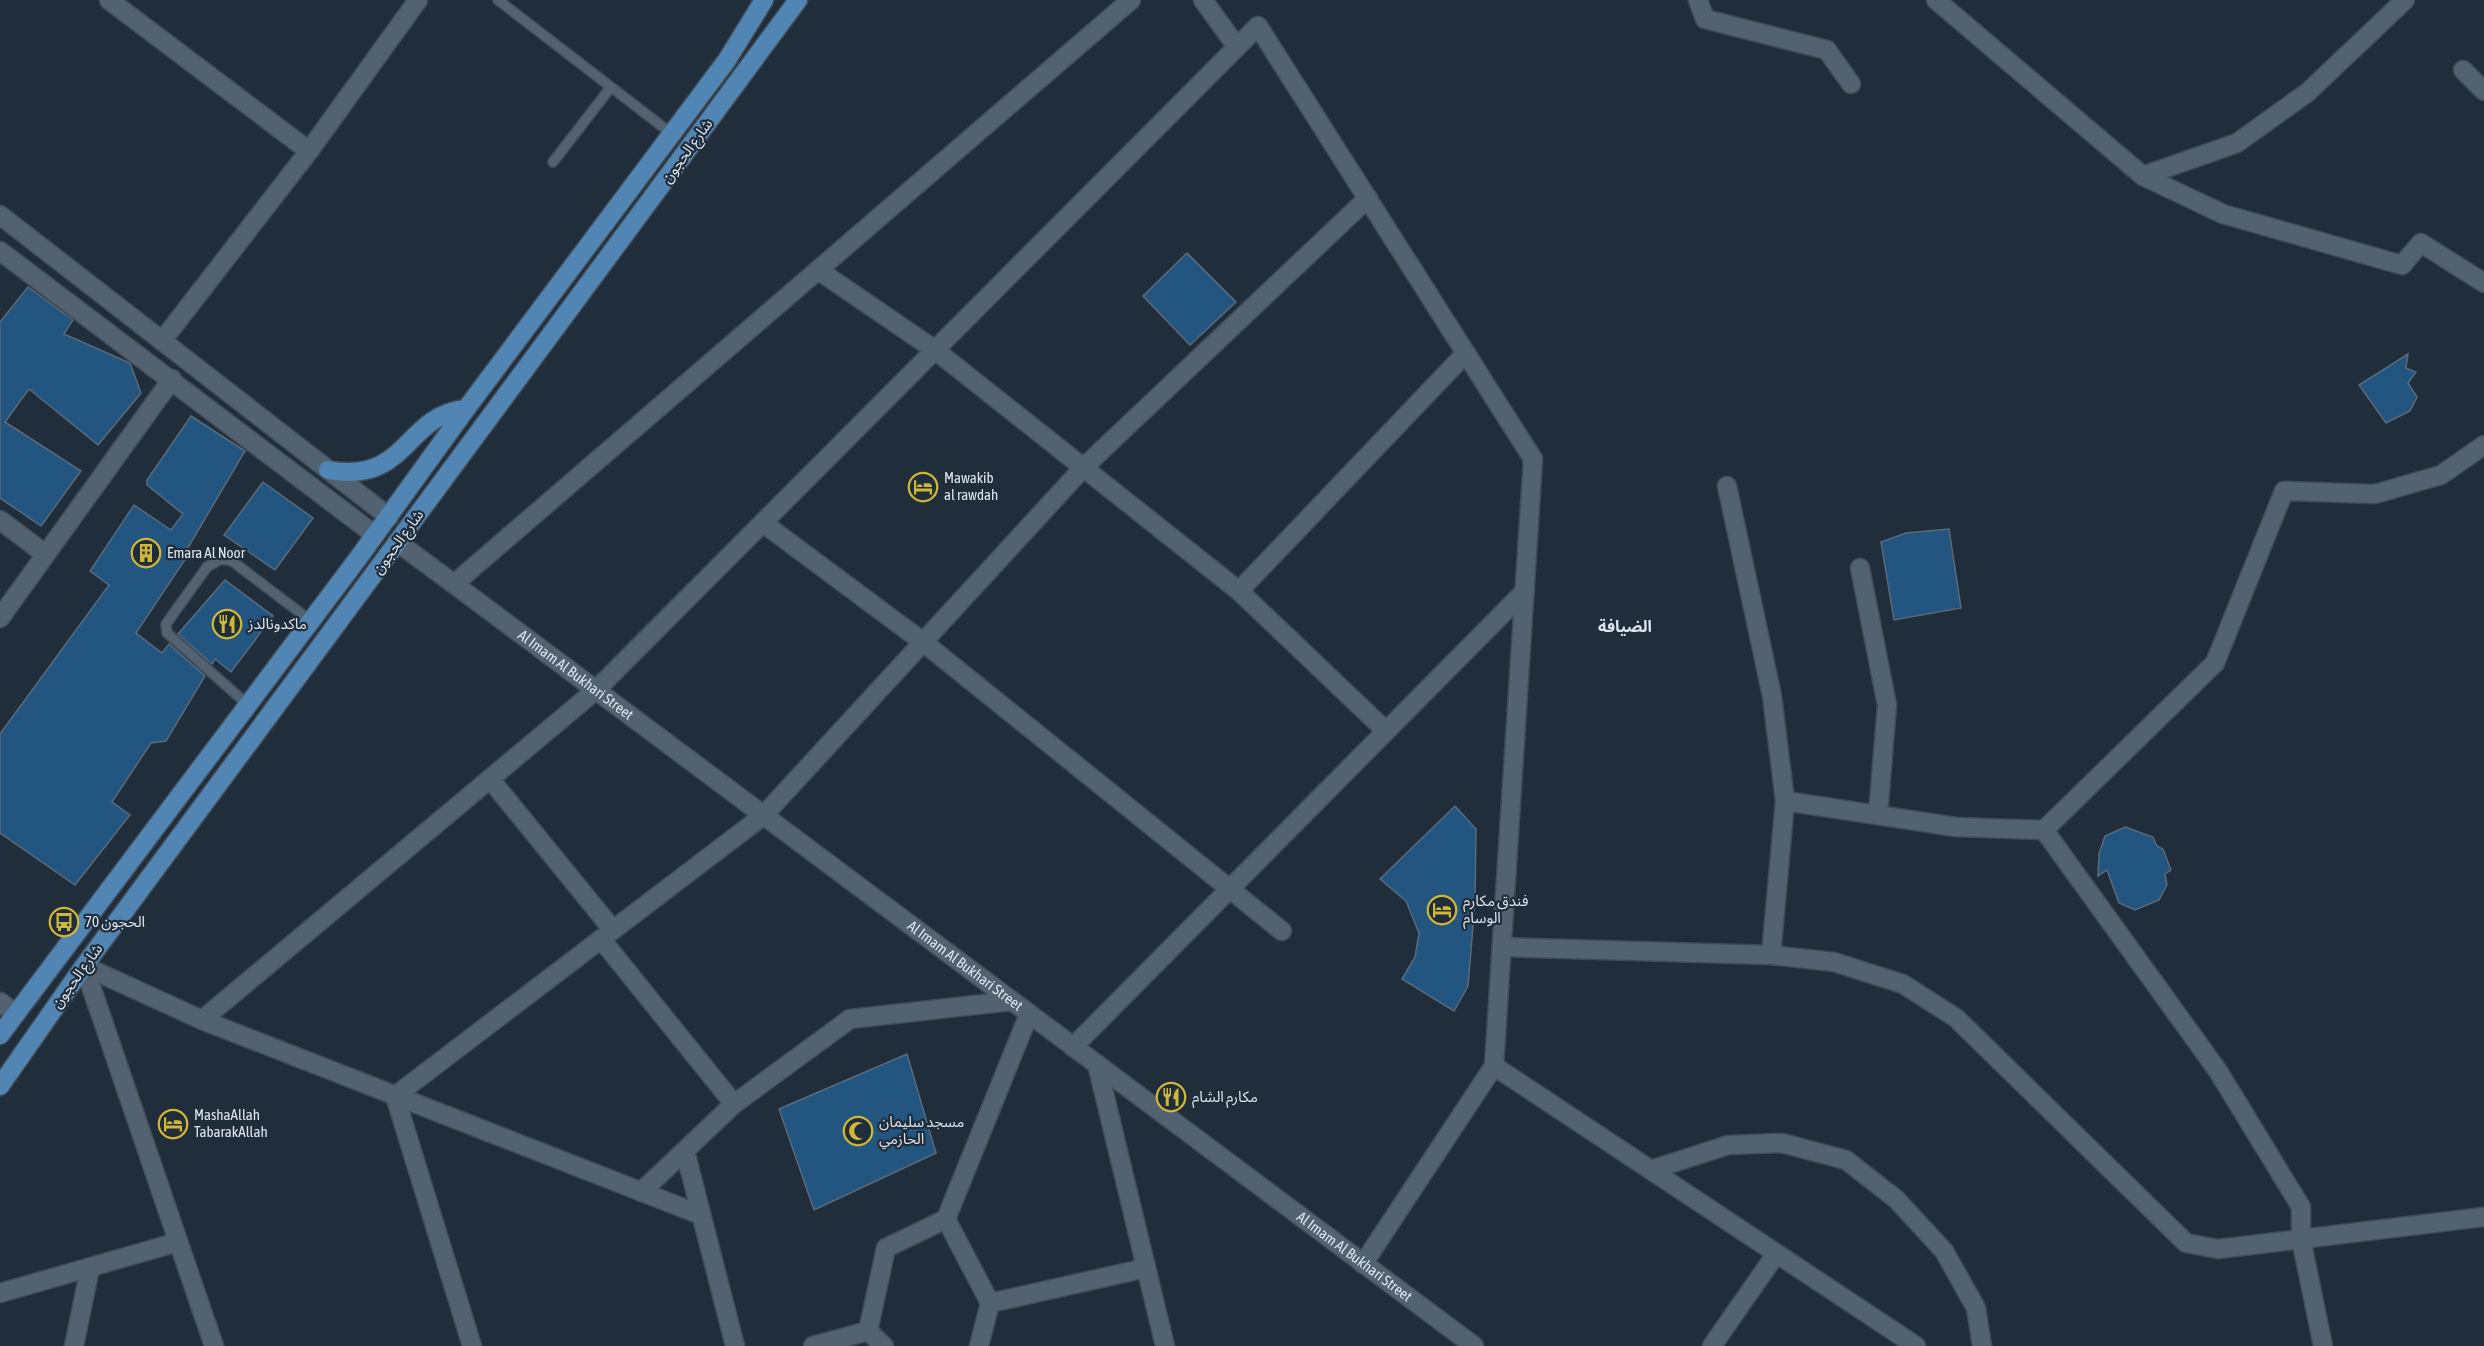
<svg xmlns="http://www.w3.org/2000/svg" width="2484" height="1346" font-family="'Asap Condensed','Noto Sans Arabic',sans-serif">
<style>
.building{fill:#225681;stroke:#5b6a79;stroke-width:1.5}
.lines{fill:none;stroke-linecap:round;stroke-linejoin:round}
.service-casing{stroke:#404b56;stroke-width:12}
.minor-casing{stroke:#404b56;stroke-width:21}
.tertiary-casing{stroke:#404b56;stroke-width:21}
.primary-casing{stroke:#404b56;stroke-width:21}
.service{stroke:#536270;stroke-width:9}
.minor{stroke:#536270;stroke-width:18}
.tertiary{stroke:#536270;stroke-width:18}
.primary{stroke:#5185b3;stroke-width:18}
.labels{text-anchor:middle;stroke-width:4.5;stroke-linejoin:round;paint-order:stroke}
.street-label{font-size:15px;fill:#dbe4ec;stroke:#202d3a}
.poi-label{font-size:15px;fill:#dbe4ec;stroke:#202d3a;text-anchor:start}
.neighbourhood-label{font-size:16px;font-weight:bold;fill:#dbe4ec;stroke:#202d3a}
</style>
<rect width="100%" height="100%" fill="#202d3a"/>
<path class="building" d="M1187,253L1236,302L1190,345L1143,296Z
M28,287L73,320L64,334L130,363L141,393L98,445L29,389L5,422L81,471L41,526L0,498V322Z
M2408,354L2406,368L2416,372L2408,383L2417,397L2410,411L2386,423L2359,385Z
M191,416L245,451L183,556L186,558L136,633L162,653L169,644L205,676L166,741L151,743L112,802L130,815L75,885L0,833V734L109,585L90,571L134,505L171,530L183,514L147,485V480Z
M263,482L313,518L275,570L224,535Z
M1949,529L1961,608L1894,620L1881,542L1906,533Z
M225,580L273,616L231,672L215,659L212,664L178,634Z
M1455,806L1476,829L1475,902L1468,986L1454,1011L1402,979L1415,957L1419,933L1406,901L1380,879Z
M2125,827L2153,837L2157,846L2163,849L2171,870L2165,874L2167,885L2159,900L2135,910L2119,903L2107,870L2098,876L2099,854L2105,836Z
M907,1054L936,1153L814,1210L779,1109Z"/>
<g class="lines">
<g class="service-casing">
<path id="service" d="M498,0L672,134
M553,162L611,87
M248,705L167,633L166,624L207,567L221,559L232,561L311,621"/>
</g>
<g class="minor-casing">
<g id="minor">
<path d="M109,0L309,151"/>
<path id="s1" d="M1131,0L454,584L1474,1346"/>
<path d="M1203,0L1237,47"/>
<path d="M1698,0L1705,19L1827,50L1851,84"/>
<path d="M1936,0L2143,176L2237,143L2308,92L2405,0"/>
<path d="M2463,70L2484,91"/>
<path d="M2143,176L2223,214L2402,265L2421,243L2484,283"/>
<path d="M0,215L389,517"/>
<path d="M0,251L375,535"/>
<path d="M818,270L935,350L1239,591L1386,731"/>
<path d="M162,341L309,151L418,0"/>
<path d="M1727,486L1772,696L1785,801L1771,955"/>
<path d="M0,520L45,554"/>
<path d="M763,523L923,642L1282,931"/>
<path d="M1860,568L1887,705L1878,815"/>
<path d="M1239,591L1466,353"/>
<path d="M0,618L172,379"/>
<path d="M490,779L613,930"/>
<path d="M1785,801L1956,827L2044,830L2215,663L2284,491L2375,494L2441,475L2484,445"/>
<path d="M2044,830L2218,1071L2301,1207V1239L2323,1346"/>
<path d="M601,939L734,1104L641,1192"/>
<path d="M1502,947L1771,955L1834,962L1903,984L1956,1018L2186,1243L2218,1249L2484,1217"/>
<path d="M0,1002L16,1014"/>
<path d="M202,1020L596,690L1258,26L1533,459L1494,1066L1363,1264"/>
<path d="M1073,1047L1525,591"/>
<path d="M1097,1064L1165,1346"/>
<path d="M1494,1066L1916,1346"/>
<path d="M734,1104L850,1019L1011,1001"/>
<path d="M685,1151L735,1346"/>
<path d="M1651,1170L1728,1145L1782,1143L1846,1160L1896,1199L1944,1251L1976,1308L1982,1346"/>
<path d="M0,1293L178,1242"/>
<path d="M990,1303L1146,1268"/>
<path d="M868,1331L886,1248L946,1219"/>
<path d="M74,1346L90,1268"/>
<path d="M214,1346L84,966L202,1020L701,1215"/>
<path d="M472,1346L395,1096L764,815L1083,468L1368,198"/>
<path d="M813,1346L868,1331L884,1346"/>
<path d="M979,1346L990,1303L946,1219L1029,1014"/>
<path d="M1712,1346L1776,1254"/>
</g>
</g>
<g class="tertiary-casing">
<path id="tertiary" d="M397,542L454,584"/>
</g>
<g class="primary-casing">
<path id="primary" d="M328,470C408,485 404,415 466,409
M0,1035L359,557L466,409L727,60L764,0
M0,1086L84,966L798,0"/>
</g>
<use href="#service" class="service"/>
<use href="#minor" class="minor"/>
<use href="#tertiary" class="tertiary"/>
<use href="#primary" class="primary"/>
</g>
<defs>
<g id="hotel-ring" transform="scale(1.5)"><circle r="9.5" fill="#202d3a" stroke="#d1b736" stroke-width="1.5"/><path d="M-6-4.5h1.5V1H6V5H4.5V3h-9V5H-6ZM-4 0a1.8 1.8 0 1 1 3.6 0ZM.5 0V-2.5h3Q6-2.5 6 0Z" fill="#d1b736"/></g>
<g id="building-ring" transform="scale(1.5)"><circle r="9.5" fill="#202d3a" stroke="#d1b736" stroke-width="1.5"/><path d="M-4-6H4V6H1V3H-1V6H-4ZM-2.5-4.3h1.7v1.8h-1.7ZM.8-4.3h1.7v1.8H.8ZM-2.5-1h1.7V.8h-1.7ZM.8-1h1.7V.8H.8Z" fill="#d1b736"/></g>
<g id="restaurant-ring" transform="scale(1.5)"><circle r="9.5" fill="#202d3a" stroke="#d1b736" stroke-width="1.5"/><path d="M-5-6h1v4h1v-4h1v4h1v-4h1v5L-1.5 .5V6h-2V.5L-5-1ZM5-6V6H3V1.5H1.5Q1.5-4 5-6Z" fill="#d1b736"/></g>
<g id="bus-ring" transform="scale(1.5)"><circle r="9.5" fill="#202d3a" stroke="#d1b736" stroke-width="1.5"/><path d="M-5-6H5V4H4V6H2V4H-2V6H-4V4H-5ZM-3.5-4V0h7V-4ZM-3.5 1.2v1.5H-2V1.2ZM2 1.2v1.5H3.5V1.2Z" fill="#d1b736"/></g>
<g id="mosque-ring" transform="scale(1.5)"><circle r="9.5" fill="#202d3a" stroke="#d1b736" stroke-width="1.5"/><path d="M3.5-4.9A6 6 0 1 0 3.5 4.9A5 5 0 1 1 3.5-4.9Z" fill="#d1b736"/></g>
</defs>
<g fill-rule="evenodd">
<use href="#hotel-ring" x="923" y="487"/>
<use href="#building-ring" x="146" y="553"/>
<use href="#restaurant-ring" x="227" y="624"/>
<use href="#hotel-ring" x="1442" y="910"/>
<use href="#bus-ring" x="64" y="922"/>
<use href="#restaurant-ring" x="1171" y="1097"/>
<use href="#hotel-ring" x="173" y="1124"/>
<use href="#mosque-ring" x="858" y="1131"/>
</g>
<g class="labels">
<g class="street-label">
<text transform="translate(687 151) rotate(-54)" y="5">شارع الحجون</text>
<text transform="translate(398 542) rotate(-54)" y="5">شارع الحجون</text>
<text dy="5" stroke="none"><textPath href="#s1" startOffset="1046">Al Imam Al Bukhari Street</textPath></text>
<text dy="5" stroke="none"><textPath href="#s1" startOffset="1532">Al Imam Al Bukhari Street</textPath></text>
<text transform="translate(77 976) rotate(-54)" y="5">شارع الحجون</text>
<text dy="5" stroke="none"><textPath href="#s1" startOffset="2018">Al Imam Al Bukhari Street</textPath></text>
</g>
<g class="poi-label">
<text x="944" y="483">Mawakib<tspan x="944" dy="17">al rawdah</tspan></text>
<text x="167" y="558">Emara Al Noor</text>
<text x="248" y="629">ماكدونالدز</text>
<text x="1463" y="906">فندق مكارم<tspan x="1463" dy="17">الوسام</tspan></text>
<text x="85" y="927">الحجون 70</text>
<text x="1192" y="1102">مكارم الشام</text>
<text x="194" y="1120">MashaAllah<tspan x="194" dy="17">TabarakAllah</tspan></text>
<text x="879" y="1127">مسجد سليمان<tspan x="879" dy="17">الحازمي</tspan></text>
</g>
<g class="neighbourhood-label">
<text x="1625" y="632">الضيافة</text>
</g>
</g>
</svg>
